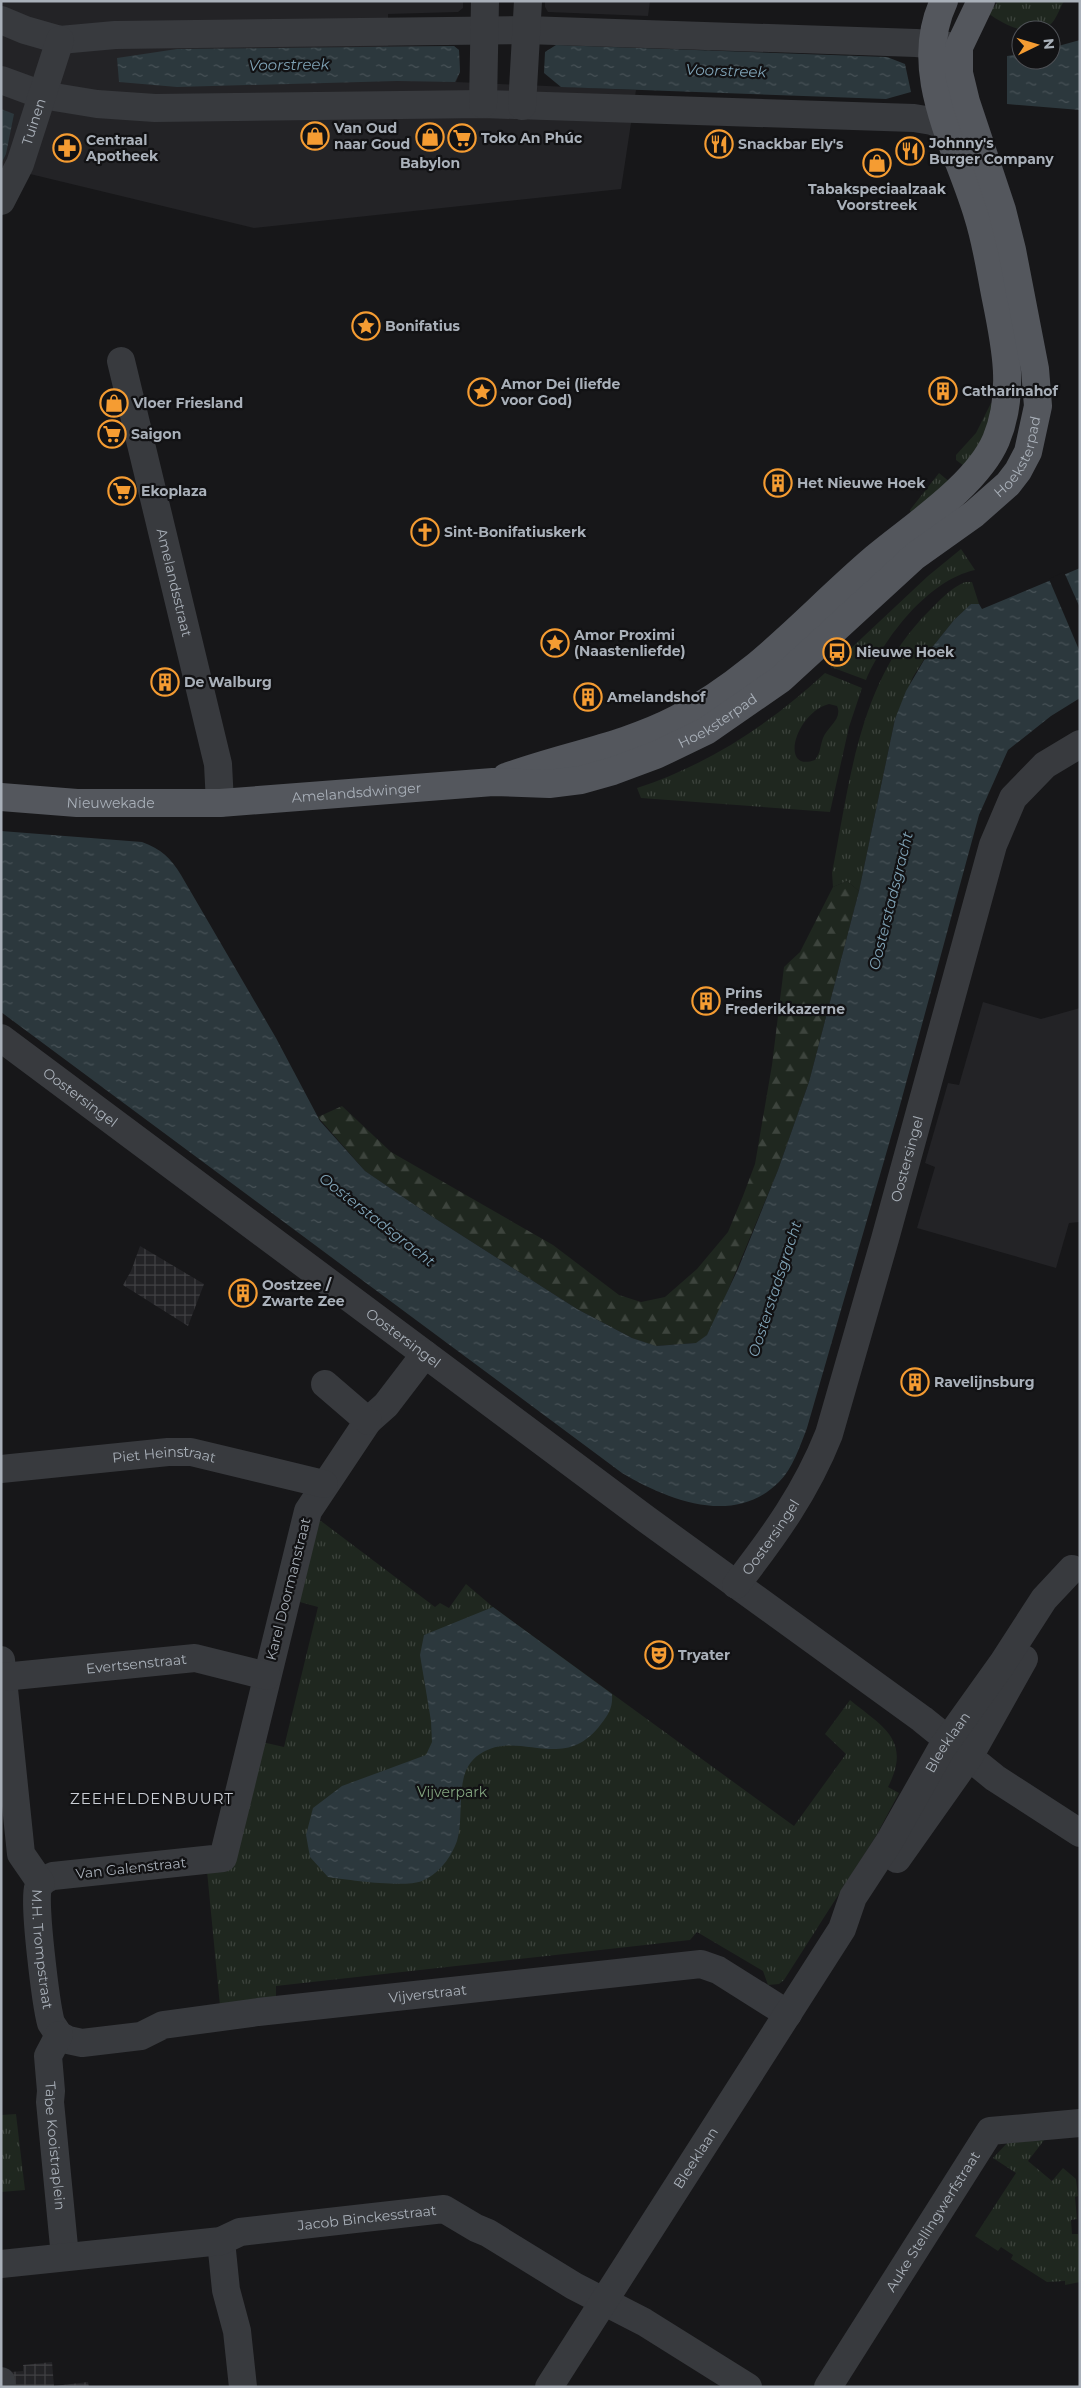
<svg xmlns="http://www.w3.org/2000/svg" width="1081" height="2388" font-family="Montserrat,sans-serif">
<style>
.built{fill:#232326}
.industrial{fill:url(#industrial-grid)}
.grass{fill:url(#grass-tufts);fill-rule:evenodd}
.forest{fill:url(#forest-firs)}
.water{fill:url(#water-ripples)}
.pier{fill:#171719}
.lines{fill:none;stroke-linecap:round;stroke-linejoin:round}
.minor{stroke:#383a3e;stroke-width:28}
.major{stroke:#54575d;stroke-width:28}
.labels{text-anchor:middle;stroke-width:4.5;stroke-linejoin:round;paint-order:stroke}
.street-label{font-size:14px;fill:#a9b0b9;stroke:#121214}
.poi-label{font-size:14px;font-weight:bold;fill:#a9b0b9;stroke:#121214;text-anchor:start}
.park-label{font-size:14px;fill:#82a47f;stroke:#121214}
.water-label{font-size:15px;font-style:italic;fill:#7fa2b5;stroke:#121214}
.neighbourhood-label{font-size:15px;letter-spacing:1px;fill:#caced5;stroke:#121214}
</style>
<defs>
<pattern id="industrial-grid" width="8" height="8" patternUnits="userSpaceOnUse" patternTransform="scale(1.25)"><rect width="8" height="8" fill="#232326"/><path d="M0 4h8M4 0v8" fill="none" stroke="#404043"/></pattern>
<pattern id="grass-tufts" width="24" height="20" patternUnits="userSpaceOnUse" patternTransform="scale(1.25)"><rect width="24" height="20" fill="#1f271f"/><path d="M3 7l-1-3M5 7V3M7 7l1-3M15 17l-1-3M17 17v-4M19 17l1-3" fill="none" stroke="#3d443d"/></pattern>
<pattern id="forest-firs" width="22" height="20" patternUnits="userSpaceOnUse" patternTransform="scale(1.25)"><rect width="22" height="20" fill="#1f271f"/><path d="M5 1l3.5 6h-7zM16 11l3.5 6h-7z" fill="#3d443d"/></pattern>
<pattern id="water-ripples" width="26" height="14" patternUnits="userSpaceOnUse" patternTransform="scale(1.25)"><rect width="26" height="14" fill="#2c383d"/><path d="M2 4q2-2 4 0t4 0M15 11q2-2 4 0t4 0" fill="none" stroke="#485257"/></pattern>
</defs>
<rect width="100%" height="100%" fill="#171719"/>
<path class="built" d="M1,1H463V8L458,12L388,14V46H454L459,50L460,72L456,82L636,90L621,189L254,228L1,167Z
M545,1H650L648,16L548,12L545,7Z
M983,1002L1041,1019L1080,1008V1222L1069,1223L1056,1268L917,1228L935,1167L925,1163L948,1083L959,1085Z"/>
<path class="industrial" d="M140,1246L204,1284L188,1326L123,1285L131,1271Z
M52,2362L54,2386L88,2382L89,2387H13L11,2372L23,2371V2365Z"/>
<path class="grass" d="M998,1H1064C1060,8 1056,20 1050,25C1031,39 1005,25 989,14Z
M991,403H995L985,437L964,466L956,460V455L976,433Z
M939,473L951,483L911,514L910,510Z
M961,549L975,570C928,580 884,638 866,680L831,667L928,576Z
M965,582H972L979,604H971L954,620L930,650L913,677L895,719L859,891L847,881L833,887L832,873C850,781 859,679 930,610C940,600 951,588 965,582Z
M825,673L862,688L849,727L830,812L641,798L637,788C708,765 770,724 825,673ZM829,704L837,706C843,719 827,727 823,738C820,746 821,752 815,760C779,773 795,713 829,704Z
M317,1521H321L435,1607L440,1603L449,1608L466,1584L493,1607L794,1826L846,1754L825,1734L850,1700C883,1727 912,1740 888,1787L899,1793L876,1836L784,1980L779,1984L768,1985L763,1971L697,1932L690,1940L276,1986V1999L220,2006L207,1871L262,1742L284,1747L318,1607L296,1601Z
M16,2114L25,2190L1,2192V2115Z
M1045,2139L1028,2161L1052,2181L1063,2168L1076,2179L1078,2196L1075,2197L1077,2219L1071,2220L1072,2234H1078L1080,2282L1065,2285V2281L1047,2282L1011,2259L1013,2255L1001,2247L998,2251L975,2236L1016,2173L993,2158L1009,2141Z"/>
<path class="forest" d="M847,881L859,891L809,1082L778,1170L719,1312L707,1335L697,1343L655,1346L632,1338L577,1309L425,1212L365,1171L318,1117L342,1106L391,1152L553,1245L619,1295L641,1302L665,1297L697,1269L728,1232L743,1196L755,1164L772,1065L784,967L800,952L833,887Z"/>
<path class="water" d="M1080,40V110L1007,104V56L1021,54V60H1051V48Z
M556,45L887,57L905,64L911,92L886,99L561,87L544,73L545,52Z
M454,46L459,50L460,72L455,82L397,81L177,87L119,82L117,58L177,49Z
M1,109L14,114L6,154L1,164Z
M1080,568V698L1051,716L1008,750L979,815L899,1109L807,1428C800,1446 793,1468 779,1482C734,1527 668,1500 622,1473L1,1012V831L142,842C161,849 171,858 181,875L276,1038L320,1121L365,1171L425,1212L577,1309L632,1338L656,1346L696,1343L707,1335L738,1269L778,1170L809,1082L859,891L895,719L906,691L930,650L954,620L971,604H979L982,609Z
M493,1607L612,1694C613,1707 609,1714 601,1724C563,1775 519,1728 480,1754C463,1765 462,1783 461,1801C460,1814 461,1834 455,1846C449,1860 437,1875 422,1881C404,1888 349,1880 328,1877L310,1857L306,1835L313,1808L342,1786L426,1755L432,1742L431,1721L420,1655L424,1635Z"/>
<path class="pier" d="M1064,572L1080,608V652L1049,579Z"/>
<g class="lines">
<g class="minor">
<path d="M1,20L25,30L60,40L115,35L526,30L916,43L958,47"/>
<path d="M1,80L42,95L97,104L155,108L483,104L914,118L932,121L948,128"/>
<path d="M483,104L485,1"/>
<path d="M522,106L528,1"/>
<path id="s1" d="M1,201L20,164L60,40"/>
<path id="s2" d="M121,361L218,764L220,803"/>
<path id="s3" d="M1,1038L646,1519L922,1719L995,1778L1080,1833"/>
<path id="s4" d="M425,1354L386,1405L368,1421L308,1511L223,1858L53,1876C47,1878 41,1881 38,1888C33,1900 46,2005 51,2023L59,2035L68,2040L82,2043L141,2036L163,2025L258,2012L701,1964L718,1970L788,2014"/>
<path d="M325,1384L368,1421"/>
<path id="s5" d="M1,1469L168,1452H191L324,1484"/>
<path id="s6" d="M736,1585C774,1536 806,1492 829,1434L885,1239L993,845L1013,798L1045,765L1080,744"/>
<path d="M1,1660L21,1854L41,1883"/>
<path id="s7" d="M3,1677L195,1658L267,1676"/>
<path d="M897,1859L969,1757L1024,1659"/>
<path id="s8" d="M59,2035L48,2056L51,2091L50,2102L65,2257"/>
<path d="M221,2241L226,2290L237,2331L243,2387"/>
<path id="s9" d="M1,2264L221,2241L240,2232L444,2209L476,2228L488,2233L574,2286L644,2322L748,2387"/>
<path d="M1,2381L2,2387"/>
<path id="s10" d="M549,2387L842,1929L853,1897L889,1842L942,1748L1002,1664L1044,1599L1072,1569"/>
<path id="s11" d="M828,2387L990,2131L1080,2123"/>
</g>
<g class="major">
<path d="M506,777C563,756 623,747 677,719C758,677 807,616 875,558C912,527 977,485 996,440C1016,392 1005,343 995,294C990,268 986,241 978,216C958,148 910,72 944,1"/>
<path id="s12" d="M1,797L77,803H220L493,782L549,784L581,780L613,771L656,755L706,731L781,679L915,556L974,514L1008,484L1018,471L1028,452L1038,406L1035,369L1012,250L1002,210L966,102L959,73V47L981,1"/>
</g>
</g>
<defs>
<g id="shop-ring" transform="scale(1.4375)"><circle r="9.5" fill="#121214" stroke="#f59c32" stroke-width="1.5"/><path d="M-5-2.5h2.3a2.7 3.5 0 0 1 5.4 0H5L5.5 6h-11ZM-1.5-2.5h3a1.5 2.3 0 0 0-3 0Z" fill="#f59c32"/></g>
<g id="supermarket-ring" transform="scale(1.4375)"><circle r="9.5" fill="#121214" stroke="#f59c32" stroke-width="1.5"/><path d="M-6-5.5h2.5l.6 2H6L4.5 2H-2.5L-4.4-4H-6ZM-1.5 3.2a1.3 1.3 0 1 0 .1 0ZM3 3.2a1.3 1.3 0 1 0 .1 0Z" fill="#f59c32"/></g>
<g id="restaurant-ring" transform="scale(1.4375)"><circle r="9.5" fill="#121214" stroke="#f59c32" stroke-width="1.5"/><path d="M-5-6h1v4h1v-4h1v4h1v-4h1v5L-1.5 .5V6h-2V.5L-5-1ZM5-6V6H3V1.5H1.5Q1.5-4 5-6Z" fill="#f59c32"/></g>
<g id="pharmacy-ring" transform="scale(1.4375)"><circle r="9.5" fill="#121214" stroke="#f59c32" stroke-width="1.5"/><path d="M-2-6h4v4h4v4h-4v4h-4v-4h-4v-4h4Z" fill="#f59c32"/></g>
<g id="sight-ring" transform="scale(1.4375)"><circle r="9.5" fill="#121214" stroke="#f59c32" stroke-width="1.5"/><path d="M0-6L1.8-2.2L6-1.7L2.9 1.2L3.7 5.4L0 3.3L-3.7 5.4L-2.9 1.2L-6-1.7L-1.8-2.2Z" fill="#f59c32"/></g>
<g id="building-ring" transform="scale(1.4375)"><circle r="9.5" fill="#121214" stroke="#f59c32" stroke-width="1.5"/><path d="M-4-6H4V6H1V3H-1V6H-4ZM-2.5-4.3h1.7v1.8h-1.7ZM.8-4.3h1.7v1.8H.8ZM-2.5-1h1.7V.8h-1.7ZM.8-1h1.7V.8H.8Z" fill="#f59c32"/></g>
<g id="church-ring" transform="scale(1.4375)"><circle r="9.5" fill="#121214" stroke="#f59c32" stroke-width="1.5"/><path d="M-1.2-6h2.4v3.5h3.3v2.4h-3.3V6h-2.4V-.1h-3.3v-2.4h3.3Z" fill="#f59c32"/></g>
<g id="bus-ring" transform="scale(1.4375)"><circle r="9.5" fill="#121214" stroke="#f59c32" stroke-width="1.5"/><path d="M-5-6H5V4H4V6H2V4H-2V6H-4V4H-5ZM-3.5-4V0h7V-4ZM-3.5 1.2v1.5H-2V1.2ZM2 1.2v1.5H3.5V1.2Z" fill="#f59c32"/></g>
<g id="theatre-ring" transform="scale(1.4375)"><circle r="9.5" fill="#121214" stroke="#f59c32" stroke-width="1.5"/><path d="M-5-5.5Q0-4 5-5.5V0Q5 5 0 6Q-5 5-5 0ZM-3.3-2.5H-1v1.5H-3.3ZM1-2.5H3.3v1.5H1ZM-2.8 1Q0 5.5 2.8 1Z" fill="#f59c32"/></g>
</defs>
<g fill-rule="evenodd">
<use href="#shop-ring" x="315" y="136"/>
<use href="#shop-ring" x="430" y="137"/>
<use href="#supermarket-ring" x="462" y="138"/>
<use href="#restaurant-ring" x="719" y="144"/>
<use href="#pharmacy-ring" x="67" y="148"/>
<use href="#restaurant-ring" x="910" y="151"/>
<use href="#shop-ring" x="877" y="163"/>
<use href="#sight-ring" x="366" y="326"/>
<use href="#building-ring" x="943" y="391"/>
<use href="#sight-ring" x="482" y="392"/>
<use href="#shop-ring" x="114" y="403"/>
<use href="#supermarket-ring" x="112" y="434"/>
<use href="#building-ring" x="778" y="483"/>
<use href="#supermarket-ring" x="122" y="491"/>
<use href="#church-ring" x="425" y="532"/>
<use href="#sight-ring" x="555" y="643"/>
<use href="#bus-ring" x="837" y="652"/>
<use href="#building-ring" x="165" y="682"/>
<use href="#building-ring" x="588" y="697"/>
<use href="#building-ring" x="706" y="1001"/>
<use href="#building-ring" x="243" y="1293"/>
<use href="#building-ring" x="915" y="1382"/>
<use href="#theatre-ring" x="659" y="1655"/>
</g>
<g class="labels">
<g class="street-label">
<text dy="5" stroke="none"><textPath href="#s1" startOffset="86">Tuinen</textPath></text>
<text dy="5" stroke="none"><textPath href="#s12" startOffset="1136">Hoeksterpad</textPath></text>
<text dy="5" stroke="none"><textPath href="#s2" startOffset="228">Amelandsstraat</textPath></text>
<text dy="5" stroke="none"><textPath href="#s12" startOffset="731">Hoeksterpad</textPath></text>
<text dy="5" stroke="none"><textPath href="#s12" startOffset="356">Amelandsdwinger</textPath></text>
<text dy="5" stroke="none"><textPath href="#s12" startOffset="110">Nieuwekade</textPath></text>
<text dy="5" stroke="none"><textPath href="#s3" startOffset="99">Oostersingel</textPath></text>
<text dy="5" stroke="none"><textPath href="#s6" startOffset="464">Oostersingel</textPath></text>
<text dy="5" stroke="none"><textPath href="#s3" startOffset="502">Oostersingel</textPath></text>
<text dy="5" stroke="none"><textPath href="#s5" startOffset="164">Piet Heinstraat</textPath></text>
<text dy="5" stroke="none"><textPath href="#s6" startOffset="59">Oostersingel</textPath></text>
<text transform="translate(288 1589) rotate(-76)" y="5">Karel Doormanstraat</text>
<text dy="5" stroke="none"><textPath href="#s7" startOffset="134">Evertsenstraat</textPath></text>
<text dy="5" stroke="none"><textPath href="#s10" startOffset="759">Bleeklaan</textPath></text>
<text transform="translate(131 1868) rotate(-6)" y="5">Van Galenstraat</text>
<text dy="5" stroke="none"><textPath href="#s4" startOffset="806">M.H. Trompstraat</textPath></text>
<text dy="5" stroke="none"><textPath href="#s4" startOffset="1270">Vijverstraat</textPath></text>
<text dy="5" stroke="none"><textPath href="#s8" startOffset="114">Tabe Kooistraplein</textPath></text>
<text dy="5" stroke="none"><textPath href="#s10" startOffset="272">Bleeklaan</textPath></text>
<text dy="5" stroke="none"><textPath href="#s9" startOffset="370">Jacob Binckesstraat</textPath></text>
<text dy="5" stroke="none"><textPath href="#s11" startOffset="196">Auke Stellingwerfstraat</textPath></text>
</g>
<g class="poi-label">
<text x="334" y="133">Van Oud<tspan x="334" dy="16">naar Goud</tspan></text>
<text x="481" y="143">Toko An Phúc</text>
<text x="86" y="145">Centraal<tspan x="86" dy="16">Apotheek</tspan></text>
<text x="929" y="148">Johnny's<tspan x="929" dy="16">Burger Company</tspan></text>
<text x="738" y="149">Snackbar Ely's</text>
<text x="430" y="168" text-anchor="middle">Babylon</text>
<text x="877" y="194" text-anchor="middle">Tabakspeciaalzaak<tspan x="877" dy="16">Voorstreek</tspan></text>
<text x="385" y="331">Bonifatius</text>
<text x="501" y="389">Amor Dei (liefde<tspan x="501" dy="16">voor God)</tspan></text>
<text x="962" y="396">Catharinahof</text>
<text x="133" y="408">Vloer Friesland</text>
<text x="131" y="439">Saigon</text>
<text x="797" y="488">Het Nieuwe Hoek</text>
<text x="141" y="496">Ekoplaza</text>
<text x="444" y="537">Sint-Bonifatiuskerk</text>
<text x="574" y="640">Amor Proximi<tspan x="574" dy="16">(Naastenliefde)</tspan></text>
<text x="856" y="657">Nieuwe Hoek</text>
<text x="184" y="687">De Walburg</text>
<text x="607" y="702">Amelandshof</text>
<text x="725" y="998">Prins<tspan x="725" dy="16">Frederikkazerne</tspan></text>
<text x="262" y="1290">Oostzee /<tspan x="262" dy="16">Zwarte Zee</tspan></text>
<text x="934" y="1387">Ravelijnsburg</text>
<text x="678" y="1660">Tryater</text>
</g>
<g class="park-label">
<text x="452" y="1797">Vijverpark</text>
</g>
<g class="water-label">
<text transform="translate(289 65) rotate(-1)" y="5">Voorstreek</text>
<text transform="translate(726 71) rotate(2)" y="5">Voorstreek</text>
<text transform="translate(891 901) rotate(-76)" y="5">Oosterstadsgracht</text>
<text transform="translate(377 1220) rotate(38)" y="5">Oosterstadsgracht</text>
<text transform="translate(775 1289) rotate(-72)" y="5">Oosterstadsgracht</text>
</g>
<g class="neighbourhood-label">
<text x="152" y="1804">ZEEHELDENBUURT</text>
</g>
</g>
<rect width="1081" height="2388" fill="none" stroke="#a9b0b9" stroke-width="5"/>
<g transform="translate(1036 45) rotate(85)"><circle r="24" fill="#121214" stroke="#4e5156"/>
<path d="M0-4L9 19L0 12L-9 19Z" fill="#f59c32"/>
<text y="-8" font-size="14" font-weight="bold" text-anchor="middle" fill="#a9b0b9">N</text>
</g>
</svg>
